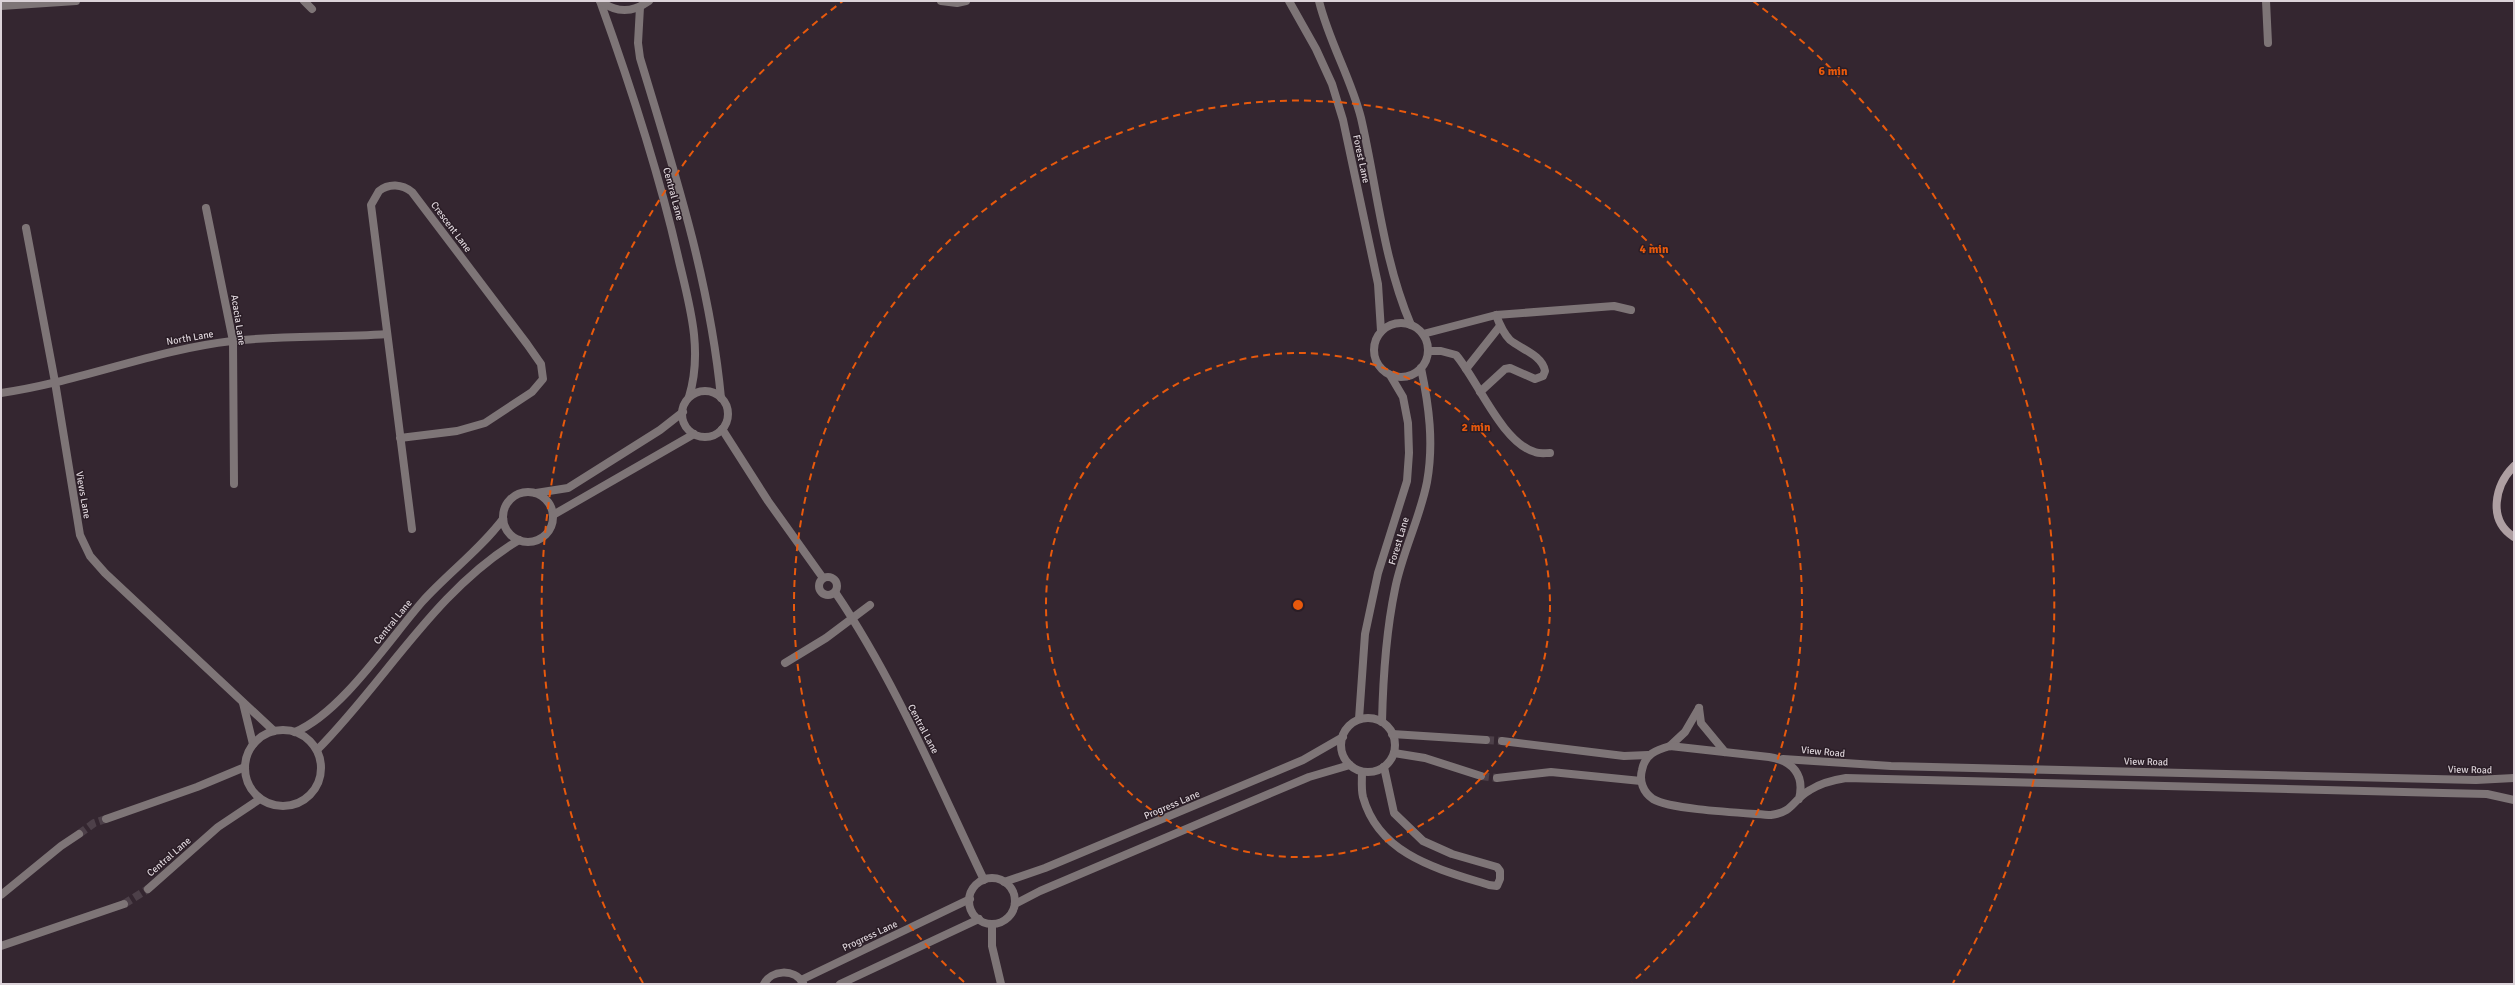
<svg xmlns="http://www.w3.org/2000/svg" width="2515" height="985" font-family="Signika,sans-serif">
  <style>
    .lines { fill: none; stroke-linecap: round; stroke-linejoin: round }
    .street-tunnel { stroke: #4d4049; stroke-width: 8; stroke-dasharray: 8 4; stroke-linecap: butt }
    .street { stroke: #7e7577; stroke-width: 8 }
    .secondary { stroke: #ae9fa2; stroke-width: 8 }
    .ring { fill: none; stroke: #e8590c; stroke-width: 2; stroke-dasharray: 7 5 }
    .labels { text-anchor: middle; dominant-baseline: central; stroke-width: 3; stroke-linejoin: round; paint-order: stroke }
    .street-label { font-size: 10px; fill: #dcd3d9; stroke: #2a1d26 }
    .centre { fill: #e8590c; stroke: #2a1d26; stroke-width: 2 }
    .ring-label { font-size: 12px; text-anchor: middle; font-weight: bold; fill: #e8590c; stroke: #2a1d26; stroke-width: 3; stroke-linejoin: round; paint-order: stroke }
  </style>
  <rect width="100%" height="100%" fill="#342630"/>
  <g class="lines">
    <g class="street-tunnel">
      <polyline points="1486,740 1502,741"/>
      <polyline points="1481,776 1497,778"/>
      <polyline points="79,834 94,823 106,819"/>
      <polyline points="124,904 148,889"/>
    </g>
    <g class="street">
      <polyline points="304,1 312,9"/>
      <path d="M600,1C631,87 659,172 679,261C690,307 703,351 689,397"/>
      <path d="M600,1C617,13 632,13 649,1"/>
      <polyline points="941,1 957,3 966,1"/>
      <polyline points="1289,1 1316,49 1332,84 1343,120 1378,284 1381,331"/>
      <path d="M1319,1C1329,42 1351,78 1361,118C1377,187 1383,260 1411,325"/>
      <polyline points="2266,1 2268,43"/>
      <polyline points="1,6 76,1"/>
      <path d="M640,7L638,43L640,58C674,170 710,281 721,398"/>
      <polyline points="206,208 233,341 234,484"/>
      <polyline points="26,228 55,382 80,535 90,556 105,573 274,731"/>
      <circle cx="1401" cy="350" r="27"/>
      <polyline points="1423,334 1496,315 1614,306 1631,310"/>
      <path d="M1428,351H1441L1456,355C1477,379 1502,443 1535,452C1539,454 1545,453 1550,453"/>
      <polyline points="1466,369 1500,326"/>
      <circle cx="705" cy="414" r="23"/>
      <path d="M1480,392L1505,369L1510,368L1535,379L1543,376L1545,371C1542,355 1521,349 1510,340C1503,333 1499,323 1496,315"/>
      <path d="M1,393C79,382 153,350 232,341C284,335 336,338 387,334"/>
      <polyline points="722,429 768,501 823,578"/>
      <path d="M400,438L457,431L485,423L532,392L543,379L541,364L527,344L412,192C402,184 389,183 379,191L371,205L412,529"/>
      <circle cx="528" cy="517" r="25"/>
      <polyline points="536,493 568,488 660,430 683,412"/>
      <polyline points="553,515 694,434"/>
      <circle cx="828" cy="586" r="9"/>
      <path d="M835,592C895,680 938,784 984,880"/>
      <polyline points="785,663 826,638 870,605"/>
      <polyline points="243,703 253,744"/>
      <polyline points="1699,708 1701,723 1725,752"/>
      <circle cx="1368" cy="745" r="27"/>
      <polyline points="1359,719 1365,634 1378,573 1407,481 1409,453 1408,423 1403,397 1390,375"/>
      <path d="M1382,722C1383,678 1386,632 1395,589C1402,553 1420,518 1427,482C1434,443 1429,406 1421,368"/>
      <circle cx="283" cy="768" r="38"/>
      <path d="M295,732C341,713 389,640 422,602C448,573 480,550 503,519"/>
      <polyline points="1392,734 1486,740"/>
      <polyline points="1502,741 1624,756 1648,755"/>
      <polyline points="1670,746 1685,732 1699,708"/>
      <path d="M317,750C385,682 435,590 519,540"/>
      <polyline points="1394,753 1425,758 1481,776"/>
      <polyline points="1783,759 1891,766 2476,780 2514,778"/>
      <path d="M1362,772C1362,780 1361,789 1363,797C1379,855 1438,869 1489,885L1497,886L1500,879V871L1497,867L1452,854L1423,841L1394,813L1384,767"/>
      <polyline points="1497,778 1551,772 1641,781"/>
      <path d="M1799,799C1805,775 1793,761 1769,757L1670,746C1656,750 1645,754 1642,770C1639,781 1643,792 1653,799C1671,810 1746,813 1771,815C1794,812 1792,800 1810,790C1821,783 1833,780 1846,778L2443,793L2487,794L2514,800"/>
      <polyline points="106,819 197,787 245,767"/>
      <circle cx="992" cy="901" r="23"/>
      <polyline points="1004,882 1045,868 1303,760 1343,737"/>
      <polyline points="148,889 218,827 260,799"/>
      <polyline points="1,895 61,846 79,834"/>
      <polyline points="1015,904 1040,891 1309,777 1350,765"/>
      <polyline points="992,924 992,946 1001,984"/>
      <polyline points="1,946 124,904"/>
      <polyline points="801,980 970,899"/>
      <path d="M764,984C771,970 794,968 803,983"/>
      <polyline points="840,984 979,919"/>
    </g>
    <path class="secondary" d="M2514,466C2495,485 2487,520 2514,537"/>
  </g>
  <g class="ring">
    <circle cx="1298" cy="605" r="252"/>
    <path d="M964 982A504 504 0 1 1 1632 982"/>
    <path d="M643 983A756 756 0 0 1 843 1M1753 1A756 756 0 0 1 1953 983"/>
  </g>
  <g class="labels">
    <g class="street-label">
      <text transform="translate(1361 159) rotate(78)">Forest Lane</text>
      <text transform="translate(673 194) rotate(75)">Central Lane</text>
      <text transform="translate(451 227) rotate(53)">Crescent Lane</text>
      <text transform="translate(238 320) rotate(81)">Acacia Lane</text>
      <text transform="translate(190 338) rotate(-10)">North Lane</text>
      <text transform="translate(83 495) rotate(80)">Views Lane</text>
      <text transform="translate(1399 541) rotate(-73)">Forest Lane</text>
      <text transform="translate(393 622) rotate(-51)">Central Lane</text>
      <text transform="translate(923 729) rotate(62)">Central Lane</text>
      <text transform="translate(1823 752) rotate(5)">View Road</text>
      <text transform="translate(2146 762) rotate(1)">View Road</text>
      <text transform="translate(2470 770) rotate(1)">View Road</text>
      <text transform="translate(1172 805) rotate(-23)">Progress Lane</text>
      <text transform="translate(169 857) rotate(-41)">Central Lane</text>
      <text transform="translate(870 936) rotate(-25)">Progress Lane</text>
    </g>
  </g>
  <circle cx="1298" cy="605" r="6" class="centre"/>
  <g class="ring-label">
    <text x="1833" y="75">6 min</text>
    <text x="1654" y="253">4 min</text>
    <text x="1476" y="431">2 min</text>
  </g>
  <rect width="2515" height="985" fill="none" stroke="#dcd3d9" stroke-width="4"/>
</svg>
